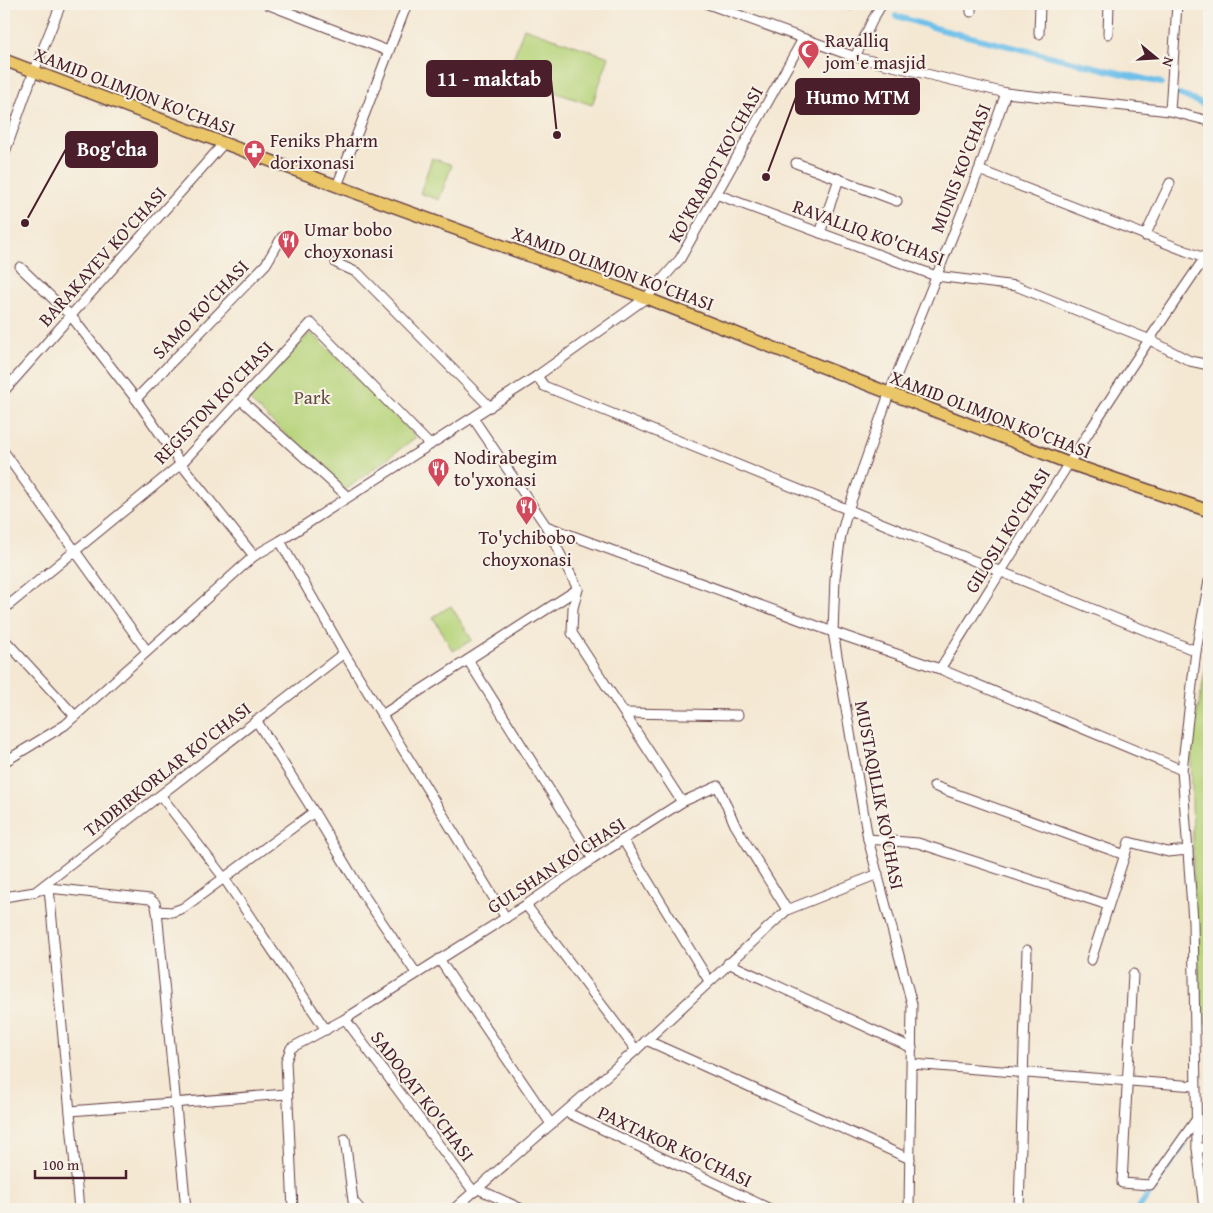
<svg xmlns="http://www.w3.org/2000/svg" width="1213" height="1213" font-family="'Gentium Book Plus',serif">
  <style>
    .green { fill: #b7d47b; stroke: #807a53 }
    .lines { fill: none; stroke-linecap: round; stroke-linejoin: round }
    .canal { stroke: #6ec0ea; stroke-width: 6 }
    .minor-casing { stroke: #643d44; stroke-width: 11 }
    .major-casing { stroke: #643d44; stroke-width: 14 }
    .minor { stroke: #fff; stroke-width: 9 }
    .major { stroke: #eac669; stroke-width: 11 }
    .labels { text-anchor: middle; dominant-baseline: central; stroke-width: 4; stroke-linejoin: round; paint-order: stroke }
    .poi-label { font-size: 19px; fill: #4a1f2b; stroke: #f7f3e8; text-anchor: start }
    .street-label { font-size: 19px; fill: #4a1f2b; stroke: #f7f3e8 }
    .park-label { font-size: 19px; fill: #654c3f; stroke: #f7f3e8 }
    .leader { fill: none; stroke: #4a1f2b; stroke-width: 2 }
    .callout-dot { fill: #4a1f2b; stroke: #f7f3e8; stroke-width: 2 }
    .callout { fill: #4a1f2b; stroke: #4a1f2b; stroke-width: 2 }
    .callout-label { font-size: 20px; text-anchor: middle; font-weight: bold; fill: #fff }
  </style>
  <rect width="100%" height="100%" fill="#f7f3e8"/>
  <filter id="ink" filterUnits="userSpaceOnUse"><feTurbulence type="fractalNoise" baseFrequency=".02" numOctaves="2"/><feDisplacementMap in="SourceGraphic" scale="10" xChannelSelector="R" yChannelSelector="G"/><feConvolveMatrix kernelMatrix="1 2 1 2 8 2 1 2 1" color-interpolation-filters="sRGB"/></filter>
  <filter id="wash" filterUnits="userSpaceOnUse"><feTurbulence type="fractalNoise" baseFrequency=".0096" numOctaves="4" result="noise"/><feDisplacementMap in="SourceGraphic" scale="20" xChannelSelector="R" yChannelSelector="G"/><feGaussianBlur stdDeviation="1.12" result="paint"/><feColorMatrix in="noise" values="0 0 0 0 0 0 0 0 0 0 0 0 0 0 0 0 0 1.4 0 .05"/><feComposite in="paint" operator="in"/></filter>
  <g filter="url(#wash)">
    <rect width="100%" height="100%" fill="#f4e8d3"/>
    <g class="green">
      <polygon points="524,28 609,57 592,105 507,76"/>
      <polygon points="432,158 452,165 439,200 420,193"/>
      <polygon points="311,332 416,437 345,490 248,399"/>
      <polygon points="451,606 472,640 453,651 433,617"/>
      <polygon points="1209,651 1209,1023 1202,1023 1194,899 1191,747"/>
    </g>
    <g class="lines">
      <g class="canal">
        <polyline points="841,4 850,7"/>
        <polyline points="896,16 942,30 1161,83"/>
        <polyline points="1179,94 1209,107"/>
        <polyline points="1205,1126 1209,1120"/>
        <polyline points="1138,1209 1184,1145"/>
      </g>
    </g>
  </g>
  <g filter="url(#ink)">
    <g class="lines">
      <defs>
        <g id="minor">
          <polyline points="267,4 388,51"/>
          <polyline points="708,4 855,57 1006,93 1170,111 1209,121"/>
          <polyline points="971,12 971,4"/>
          <polyline points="1039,34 1040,4"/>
          <polyline points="1108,34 1109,4"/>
          <polyline points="855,57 873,19 882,4"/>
          <polyline points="1170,111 1177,4"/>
          <polyline points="4,155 34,71 61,4"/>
          <polyline points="796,163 897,201"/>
          <polyline points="979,170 1209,260"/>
          <polyline points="337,186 407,4"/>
          <polyline points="716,194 936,276 1016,286 1148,339 1190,361 1209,365"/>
          <polyline points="820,233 839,179"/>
          <polyline points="1145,236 1170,183"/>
          <polyline points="336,263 358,273 490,407"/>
          <polyline points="20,267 71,316 136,399 181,464 254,556"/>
          <polyline points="537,376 544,386 1196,651"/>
          <polyline points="4,391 224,143"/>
          <polyline points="136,399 266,264 282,237"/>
          <polyline points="240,399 348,497"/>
          <polyline points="473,418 546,526 833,632 940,669 1182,770"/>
          <polyline points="4,452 147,651"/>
          <polyline points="546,526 578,589 573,608 572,633 682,802"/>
          <polyline points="280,541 344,653 506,918"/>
          <polyline points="4,609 181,464 311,323 430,445"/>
          <polyline points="4,639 75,716"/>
          <polyline points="468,660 593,859"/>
          <path d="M940,669C1026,531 1111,393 1204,259"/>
          <polyline points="625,713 738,715"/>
          <polyline points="382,715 578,589"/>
          <polyline points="256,720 314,812 363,894 416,973"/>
          <polyline points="4,762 65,725 254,556 280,541 537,376 646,298 680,259 803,39"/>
          <polyline points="934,786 1125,855"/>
          <polyline points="161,796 224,878 326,1030"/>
          <polyline points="868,839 918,843 1108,905"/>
          <polyline points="623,840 709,981"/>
          <polyline points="49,888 150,899 155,903 157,911"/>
          <polyline points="40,890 49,888 79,1209"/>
          <polyline points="4,897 35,892 344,653"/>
          <polyline points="526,905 636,1050"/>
          <polyline points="439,959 551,1124"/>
          <polyline points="1091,960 1129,842 1168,852 1188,850"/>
          <polyline points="728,963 912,1048"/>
          <polyline points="1133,974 1122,1183 1150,1185 1196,1120"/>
          <polyline points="345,1019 474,1192"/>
          <polyline points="646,1040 910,1159"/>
          <polyline points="912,1064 1195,1086"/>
          <polyline points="70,1111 286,1094"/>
          <polyline points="566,1112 770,1209"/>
          <polyline points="345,1139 353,1201 360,1209"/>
          <polyline points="1197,1148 1209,1148"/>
          <polyline points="478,1189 522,1209"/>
          <polyline points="186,1209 157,911 172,912 183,908 314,812"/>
          <polyline points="293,1209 286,1061 291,1048 345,1019 526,905 593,859 682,802 718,786 735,825 787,910"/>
          <polyline points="454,1209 636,1050 787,910 878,874"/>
          <polyline points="909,1209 912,1004 868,839 833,632 835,578 841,535 848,510 889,394 979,170 1006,93"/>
          <polyline points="1019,1209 1027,950"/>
          <polyline points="1204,1209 1197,1148 1193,921 1182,770 1196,651 1209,581"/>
        </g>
        <polyline id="major" points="4,60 337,186 646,298 1068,463 1209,511"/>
      </defs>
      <use href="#minor" class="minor-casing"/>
      <use href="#major" class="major-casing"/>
      <use href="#minor" class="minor"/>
      <use href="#major" class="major"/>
    </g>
  </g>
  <defs>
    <symbol id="mosque-pin" viewBox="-11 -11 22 30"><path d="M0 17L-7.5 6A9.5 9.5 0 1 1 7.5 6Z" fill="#d1495b" stroke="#f7f3e8"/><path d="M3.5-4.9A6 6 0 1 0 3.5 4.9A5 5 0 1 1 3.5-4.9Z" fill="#fff"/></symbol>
    <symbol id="pharmacy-pin" viewBox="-11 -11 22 30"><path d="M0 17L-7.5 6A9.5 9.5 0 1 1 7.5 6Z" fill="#d1495b" stroke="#f7f3e8"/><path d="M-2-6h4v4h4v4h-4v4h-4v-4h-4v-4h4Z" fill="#fff"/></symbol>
    <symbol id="restaurant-pin" viewBox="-11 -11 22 30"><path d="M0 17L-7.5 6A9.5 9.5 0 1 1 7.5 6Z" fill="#d1495b" stroke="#f7f3e8"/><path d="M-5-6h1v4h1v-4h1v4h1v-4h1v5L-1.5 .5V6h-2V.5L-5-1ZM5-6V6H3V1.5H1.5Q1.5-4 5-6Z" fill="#fff"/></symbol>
  </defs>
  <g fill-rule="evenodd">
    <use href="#mosque-pin" x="796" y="38" width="25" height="34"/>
    <use href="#pharmacy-pin" x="242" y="138" width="25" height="34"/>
    <use href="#restaurant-pin" x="276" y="228" width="25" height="34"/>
    <use href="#restaurant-pin" x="426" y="456" width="25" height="34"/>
    <use href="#restaurant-pin" x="514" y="494" width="25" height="34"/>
  </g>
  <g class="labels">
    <g class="poi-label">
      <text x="825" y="40">Ravalliq<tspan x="825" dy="22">jom'e masjid</tspan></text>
      <text x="270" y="140">Feniks Pharm<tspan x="270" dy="22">dorixonasi</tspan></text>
      <text x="304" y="229">Umar bobo<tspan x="304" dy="22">choyxonasi</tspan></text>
      <text x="454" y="457">Nodirabegim<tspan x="454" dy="22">to'yxonasi</tspan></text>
      <text x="527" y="537" text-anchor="middle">To'ychibobo<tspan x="527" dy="22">choyxonasi</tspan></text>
    </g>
    <g class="street-label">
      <text transform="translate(135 91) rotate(21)">XAMID OLIMJON KO'CHASI</text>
      <text transform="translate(715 164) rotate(-61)">KO'KRABOT KO'CHASI</text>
      <text transform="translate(960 168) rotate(-69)">MUNIS KO'CHASI</text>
      <text transform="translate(869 232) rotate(20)">RAVALLIQ KO'CHASI</text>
      <text transform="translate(102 256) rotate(-48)">BARAKAYEV KO'CHASI</text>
      <text transform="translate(613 268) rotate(20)">XAMID OLIMJON KO'CHASI</text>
      <text transform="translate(200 309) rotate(-46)">SAMO KO'CHASI</text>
      <text transform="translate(213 402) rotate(-46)">REGISTON KO'CHASI</text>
      <text transform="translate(991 414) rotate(21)">XAMID OLIMJON KO'CHASI</text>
      <text transform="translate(1007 530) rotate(-58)">GILOSLI KO'CHASI</text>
      <text transform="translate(167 769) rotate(-38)">TADBIRKORLAR KO'CHASI</text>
      <text transform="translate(880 795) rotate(79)">MUSTAQILLIK KO'CHASI</text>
      <text transform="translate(556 865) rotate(-33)">GULSHAN KO'CHASI</text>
      <text transform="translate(423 1096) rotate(53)">SADOQAT KO'CHASI</text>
      <text transform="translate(675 1146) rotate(25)">PAXTAKOR KO'CHASI</text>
    </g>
    <g class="park-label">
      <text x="312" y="397">Park</text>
    </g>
  </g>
  <path class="leader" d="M557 135L551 79M766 177L796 97M25 223L66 149"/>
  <g class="callout-dot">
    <circle cx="557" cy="135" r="5"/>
    <circle cx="766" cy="177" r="5"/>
    <circle cx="25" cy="223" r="5"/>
  </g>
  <g class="callout">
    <rect x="427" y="61" width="124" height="35" rx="5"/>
    <rect x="796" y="79" width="123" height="35" rx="5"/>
    <rect x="66" y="132" width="91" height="35" rx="5"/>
  </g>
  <g class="callout-label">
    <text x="489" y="86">11 - maktab</text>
    <text x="858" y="104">Humo MTM</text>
    <text x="112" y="156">Bog'cha</text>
  </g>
  <rect width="1213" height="1213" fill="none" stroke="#f7f3e8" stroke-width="20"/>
  <g transform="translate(1156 58) rotate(108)" stroke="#f7f3e8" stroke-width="4" paint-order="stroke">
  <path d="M0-4L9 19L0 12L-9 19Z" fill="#4a1f2b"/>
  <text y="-8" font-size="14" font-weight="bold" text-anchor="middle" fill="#4a1f2b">N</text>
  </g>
  <path d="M35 1170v8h91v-8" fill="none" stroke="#4a1f2b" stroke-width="2.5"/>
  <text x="42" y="1170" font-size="15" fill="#4a1f2b" stroke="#f7f3e8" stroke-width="4" paint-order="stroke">100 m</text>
</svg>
